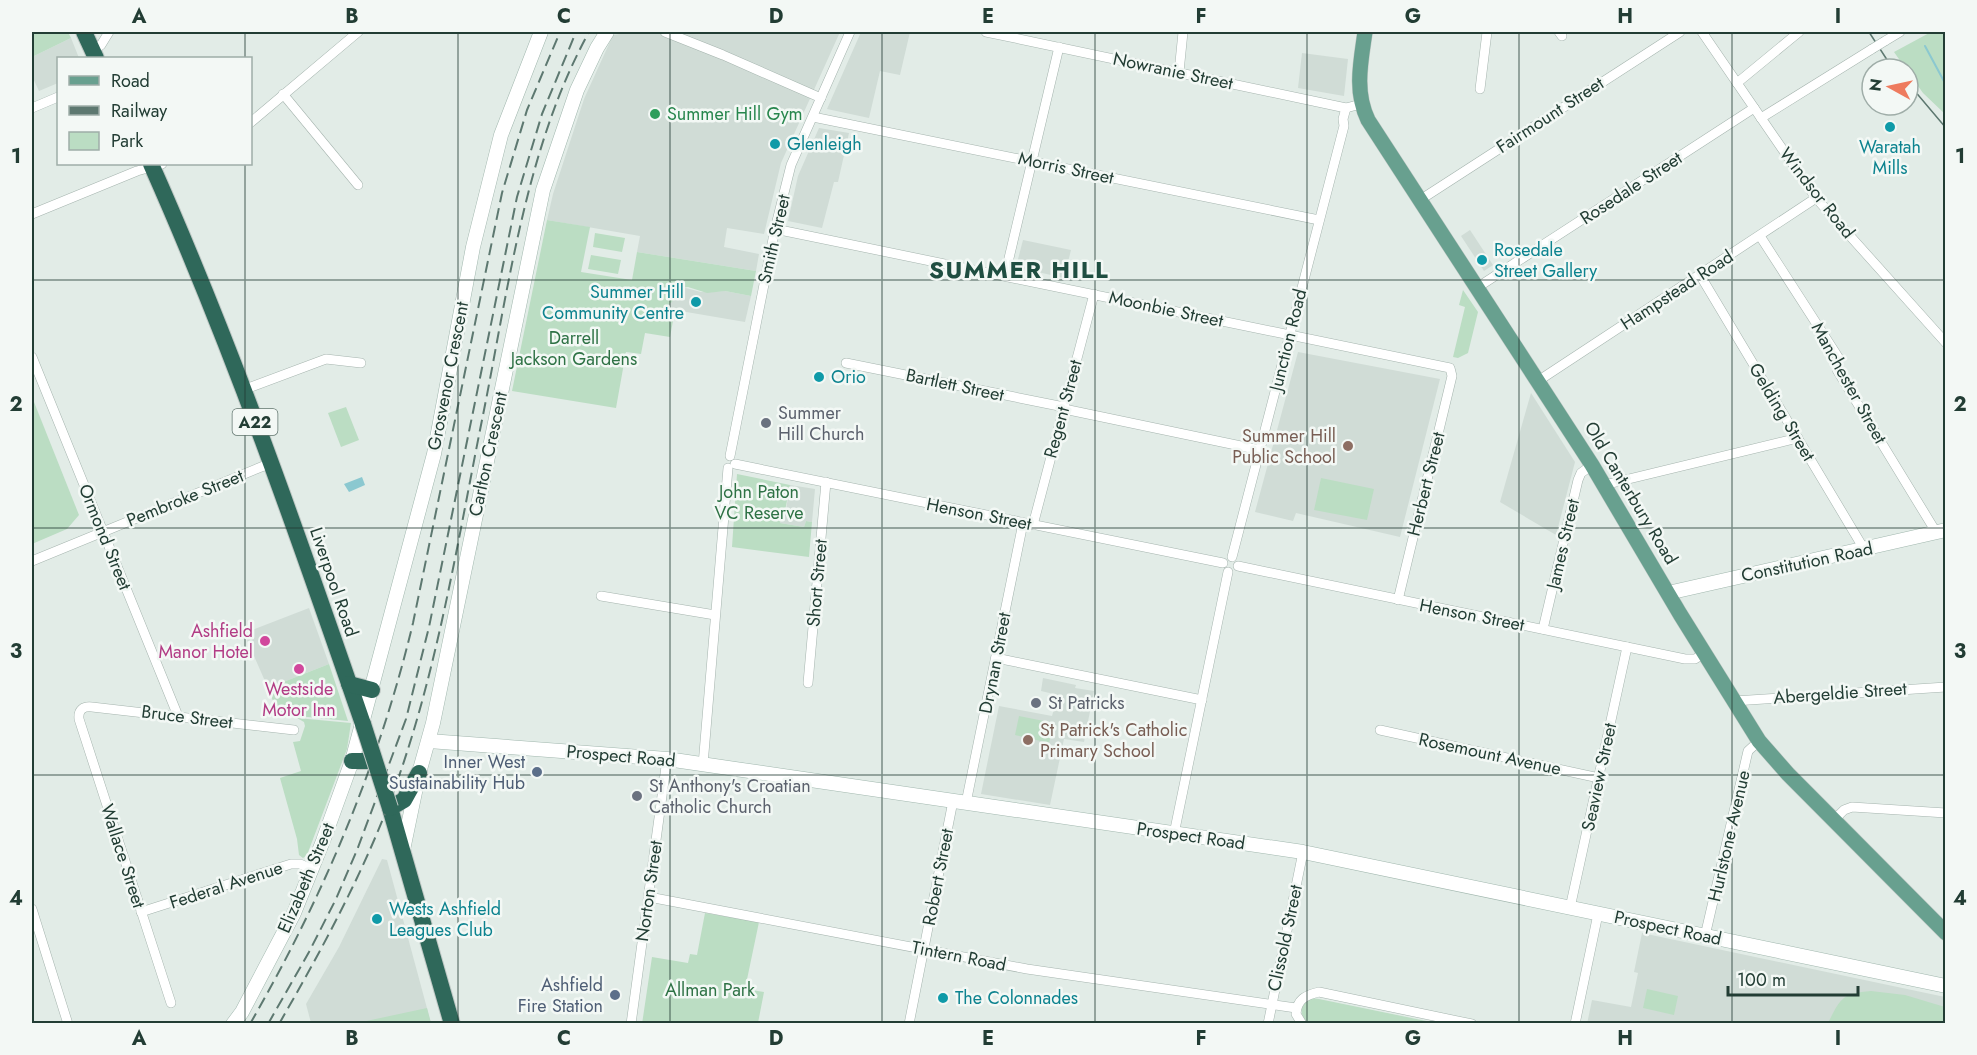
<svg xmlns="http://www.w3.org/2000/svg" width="1977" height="1055" font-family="Jost,sans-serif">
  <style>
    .built { fill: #d0dcd6 }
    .green { fill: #bbddc3 }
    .water { fill: #8bc8d0 }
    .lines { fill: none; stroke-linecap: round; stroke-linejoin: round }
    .stream { stroke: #8bc8d0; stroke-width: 2 }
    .street-casing { stroke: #a5b4ae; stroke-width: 10 }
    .secondary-casing { stroke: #a1b7ae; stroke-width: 15 }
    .primary-casing { stroke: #c1c9c6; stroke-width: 16 }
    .highway-casing { stroke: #c1c9c6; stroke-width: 18 }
    .street { stroke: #fff; stroke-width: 9 }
    .secondary { stroke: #fff; stroke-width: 14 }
    .primary { stroke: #68a08f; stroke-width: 15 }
    .highway { stroke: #2f685a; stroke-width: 16 }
    .tram { stroke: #5d7870; stroke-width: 1.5 }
    .rail { stroke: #5d7870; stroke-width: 2; stroke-dasharray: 12 6; stroke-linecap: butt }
    .street-bridge-casing { stroke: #a5b4ae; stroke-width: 10; stroke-linecap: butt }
    .highway-bridge-casing { stroke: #c1c9c6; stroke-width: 18; stroke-linecap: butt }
    .street-bridge { stroke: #fff; stroke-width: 9 }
    .highway-bridge { stroke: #2f685a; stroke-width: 16 }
    .grid { fill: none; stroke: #223d34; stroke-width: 1.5; stroke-opacity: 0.55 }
    .leisure-dot { fill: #2e9e5b; stroke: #f3f8f5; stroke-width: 2 }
    .culture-dot { fill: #0f9aa8; stroke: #f3f8f5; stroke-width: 2 }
    .worship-dot { fill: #6b7280; stroke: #f3f8f5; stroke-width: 2 }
    .education-dot { fill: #8d6e63; stroke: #f3f8f5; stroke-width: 2 }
    .hotel-dot { fill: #d1479c; stroke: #f3f8f5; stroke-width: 2 }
    .service-dot { fill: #5c6f8a; stroke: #f3f8f5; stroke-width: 2 }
    .labels { text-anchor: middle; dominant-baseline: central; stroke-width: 5; stroke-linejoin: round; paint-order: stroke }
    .shield { fill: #f3f8f5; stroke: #61756e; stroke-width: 1.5 }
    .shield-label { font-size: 16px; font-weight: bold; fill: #223d34 }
    .street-label { font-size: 18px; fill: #223d34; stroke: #f3f8f5 }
    .leisure-label { font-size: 18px; fill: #27864d; stroke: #f3f8f5; text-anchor: start }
    .culture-label { font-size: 18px; fill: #0d838f; stroke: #f3f8f5; text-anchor: start }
    .park-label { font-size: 18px; fill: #2e7245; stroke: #f3f8f5 }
    .worship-label { font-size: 18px; fill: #5b616d; stroke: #f3f8f5; text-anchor: start }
    .education-label { font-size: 18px; fill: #785e54; stroke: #f3f8f5; text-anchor: end }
    .hotel-label { font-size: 18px; fill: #b23c85; stroke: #f3f8f5; text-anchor: end }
    .service-label { font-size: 18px; fill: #4e5e75; stroke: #f3f8f5; text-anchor: end }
    .district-label { font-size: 24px; font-weight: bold; letter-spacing: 1.5px; fill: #1f4e41; stroke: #f3f8f5 }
    .neatline { fill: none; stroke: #223d34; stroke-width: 2 }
    .grid-label { font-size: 20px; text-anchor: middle; font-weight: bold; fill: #223d34 }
  </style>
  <rect width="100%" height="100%" fill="#e2ece7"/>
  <g class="built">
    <polygon points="632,32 840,32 781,163 764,234 727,228 724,247 759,254 756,271 637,252 640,236 547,220 553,194 584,99 613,35"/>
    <polygon points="861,32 910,32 900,75 880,71 869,118 827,109"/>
    <polygon points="71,38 79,58 58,58 58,83 39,91 32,76 32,57"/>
    <polygon points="1302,53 1348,59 1344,96 1298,88"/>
    <polygon points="819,128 849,133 838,182 834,182 822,228 788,221 798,176"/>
    <polygon points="1470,230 1493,265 1484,271 1461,236"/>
    <polygon points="1023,240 1071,250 1064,278 1016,267"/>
    <polygon points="682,287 701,292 725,291 751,296 745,322 663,308 668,303 671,301 675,292"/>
    <polygon points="1298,352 1440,379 1400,537 1296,513 1293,521 1255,512"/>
    <polygon points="1531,393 1575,462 1556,535 1500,502"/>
    <polygon points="790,485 815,489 812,522 806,521 804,527 780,523 783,510 786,510"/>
    <polygon points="309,608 329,664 268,688 244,633"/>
    <polygon points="1043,678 1076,685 1075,688 1094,691 1084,742 1064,739 1050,805 981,794 999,706 1052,716 1058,695 1041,691"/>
    <polygon points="382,859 387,860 431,1023 311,1023 306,1004 339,947"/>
    <polygon points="1642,933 1945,997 1945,1023 1587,1024 1592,1000 1631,1007 1638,973 1634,972"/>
  </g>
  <g class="green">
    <polygon points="32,32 68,32 71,38 32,57"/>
    <polygon points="1931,32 1945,32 1945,114 1923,93 1908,72 1908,69 1906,69 1894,52"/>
    <polygon points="547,220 590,227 581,272 632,280 637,252 756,271 751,296 725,291 707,293 688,287 681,288 678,293 675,292 672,302 663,308 675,310 670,337 645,333 641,354 626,352 616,408 512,391"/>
    <polygon points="595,233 625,238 622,252 593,247"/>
    <polygon points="591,255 621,260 618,274 588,269"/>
    <polygon points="1463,290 1478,312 1468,353 1458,358 1453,357 1465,307 1459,305"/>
    <polygon points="32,397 79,515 67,529 32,544"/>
    <polygon points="346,407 359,440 341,447 328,413"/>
    <polygon points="737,474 790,485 785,511 783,510 780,523 804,527 806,521 812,522 809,557 732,547"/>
    <polygon points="1321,478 1374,489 1367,520 1314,510"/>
    <polygon points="329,664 348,721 278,714 268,688"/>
    <polygon points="1019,716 1054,723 1049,743 1015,735"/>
    <polygon points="297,718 351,723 347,749 307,855 303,858 299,855 297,839 280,778 301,771 293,742 300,741 305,726 304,722"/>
    <polygon points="705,913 759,922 745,989 764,992 758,1023 642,1024 652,957 688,963 690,954 697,955"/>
    <polygon points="1647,989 1678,996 1674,1015 1643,1008"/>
    <path d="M1871,991L1905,995L1945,1007V1023H1828C1841,998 1841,994 1871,991Z"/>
    <path d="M1312,998L1319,999L1436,1023H1309C1298,1016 1300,1003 1312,998Z"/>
    <polygon points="427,1008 431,1023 357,1023"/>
  </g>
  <polygon class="water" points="362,477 365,485 349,492 344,484"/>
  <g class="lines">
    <polyline class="stream" points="1925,46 1946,85"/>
    <defs>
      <g id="street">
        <polyline points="665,32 723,55 821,98"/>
        <polyline points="986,32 1346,108 1361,104"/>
        <polyline points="1559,32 1562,36"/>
        <polyline points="1702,32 1816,198 1946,343"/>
        <polyline points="1885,41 1900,32"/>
        <polyline points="92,50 101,45 109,32"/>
        <polyline points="1179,72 1183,32"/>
        <polyline points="1737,83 1799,32"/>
        <polyline points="1480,89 1487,32"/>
        <polyline points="283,94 358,185"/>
        <polyline points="32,108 58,97"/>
        <polyline points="813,117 1319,220"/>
        <polyline points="1761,118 1872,49"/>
        <polyline points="250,123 358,32"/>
        <polyline points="1420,200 1680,32"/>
        <polyline points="32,214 137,171 162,164"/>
        <polyline points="775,229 1450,368 1452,376 1398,600"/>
        <polyline points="1760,236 1838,357 1837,370 1936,532"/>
        <polyline points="1005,275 1059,47"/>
        <polyline points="1700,275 1864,549"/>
        <polyline points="1478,287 1754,108"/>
        <polyline points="32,357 178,716"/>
        <polyline points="846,363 1064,407"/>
        <polyline points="1538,381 1816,198"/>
        <polyline points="243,390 326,359 361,363"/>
        <polyline points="1064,409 1260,450"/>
        <polyline points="730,456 775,229 791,165 850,32"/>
        <polyline points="735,464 1223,563"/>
        <polyline points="1604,485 1798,438"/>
        <polyline points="1033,525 1094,294"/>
        <polyline points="1232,557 1344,126 1343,119 1346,108"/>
        <polyline points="32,561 271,463"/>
        <polyline points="1238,566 1685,659 1695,659 1705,653"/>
        <polyline points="601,596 715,615"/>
        <polyline points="1543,629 1578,480 1581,473 1592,465"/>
        <polyline points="996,658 1202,700"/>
        <polyline points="808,683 826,482"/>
        <polyline points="1734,701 1946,687"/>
        <polyline points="1380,730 1599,778"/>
        <polyline points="703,765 728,468"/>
        <polyline points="966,803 1023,523"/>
        <polyline points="1834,820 1844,810 1852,807 1946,813"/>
        <polyline points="1174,834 1228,572"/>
        <polyline points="649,897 1027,969 1296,1008"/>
        <polyline points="1570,908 1627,647"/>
        <polyline points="32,909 68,1024"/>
        <polyline points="141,912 291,864 300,864 312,869"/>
        <polyline points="1705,936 1748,751 1759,741"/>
        <path d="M171,1003L79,719C78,710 83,706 92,707L294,730"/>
        <polyline points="631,1024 667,759"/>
        <polyline points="909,1024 953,801"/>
        <polyline points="1268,1024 1303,852"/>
        <path d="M1302,1024L1296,1014C1297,999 1306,995 1319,992L1472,1024"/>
        <polyline points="1575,1024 1598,914"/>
      </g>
      <g id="secondary">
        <polyline points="1668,593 1946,530"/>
        <polyline points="429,741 667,759 1303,852 1946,986"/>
        <polyline points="403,850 419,773 433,723 543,190 577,90 597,48 607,32"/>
        <polyline points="233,1024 242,1012 294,913 323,841 352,761 434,454 473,247 501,135 541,32"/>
      </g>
      <path id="primary" d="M1365,32C1361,61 1354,91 1368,120L1592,465L1680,614L1759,741L1788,774L1946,933"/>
      <g id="highway">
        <polyline points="84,32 96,58"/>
        <path d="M151,164C232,346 298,535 363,724"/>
        <polyline points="349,684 372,690"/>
        <polyline points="352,761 367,761"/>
        <polyline points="419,773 404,800 390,808 452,1024"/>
      </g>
    </defs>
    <use href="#street" class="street-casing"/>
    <use href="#secondary" class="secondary-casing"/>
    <use href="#primary" class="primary-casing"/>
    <use href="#highway" class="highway-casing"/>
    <use href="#street" class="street"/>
    <use href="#secondary" class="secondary"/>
    <use href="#primary" class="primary"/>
    <use href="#highway" class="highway"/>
    <g class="tram">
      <polyline points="1869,32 1893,69"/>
      <polyline points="1908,83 1946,128"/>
    </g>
    <g class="rail">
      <path d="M250,1024C323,897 379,765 413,623L502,193L527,110L560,32"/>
      <polyline points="268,1024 309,952 336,899 357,850 406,719 429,627 517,197 542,114 576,32"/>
      <path d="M279,1024C322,949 363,874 393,793C437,673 457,545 482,420C508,292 525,148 589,32"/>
    </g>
    <defs>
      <polyline id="street-bridge" points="1872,49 1885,41"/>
      <polyline id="highway-bridge" points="363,724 390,808"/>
    </defs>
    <use href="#street-bridge" class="street-bridge-casing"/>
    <use href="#highway-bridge" class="highway-bridge-casing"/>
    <use href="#street-bridge" class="street-bridge"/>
    <use href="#highway-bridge" class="highway-bridge"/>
  </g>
  <path class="grid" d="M245,32V58M458,32V1024M670,32V1024M882,32V1024M1095,32V1024M1307,32V1024M1519,32V1024M1732,32V1024M245,164V1024M32,280H1946M32,528H1946M32,775H1946"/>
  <circle class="leisure-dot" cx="655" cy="114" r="6"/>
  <g class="culture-dot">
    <circle cx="1890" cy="127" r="6"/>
    <circle cx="775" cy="144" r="6"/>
    <circle cx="1482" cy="260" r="6"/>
    <circle cx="696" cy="302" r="6"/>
    <circle cx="819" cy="377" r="6"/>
    <circle cx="377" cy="919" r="6"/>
    <circle cx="943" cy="998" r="6"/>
  </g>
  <g class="worship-dot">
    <circle cx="766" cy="423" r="6"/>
    <circle cx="1036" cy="703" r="6"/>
    <circle cx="637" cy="796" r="6"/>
  </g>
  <g class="education-dot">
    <circle cx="1348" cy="446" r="6"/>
    <circle cx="1028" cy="740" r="6"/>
  </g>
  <g class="hotel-dot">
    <circle cx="265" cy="641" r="6"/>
    <circle cx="299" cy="669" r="6"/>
  </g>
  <g class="service-dot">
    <circle cx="537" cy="772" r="6"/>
    <circle cx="615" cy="995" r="6"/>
  </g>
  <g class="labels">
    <rect class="shield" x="232.5" y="409" width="45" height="26" rx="4.5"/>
    <g class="shield-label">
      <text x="255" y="422">A22</text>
    </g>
    <g class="street-label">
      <text transform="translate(1173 71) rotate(12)">Nowranie Street</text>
      <text transform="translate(1550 115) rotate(-33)">Fairmount Street</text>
      <text transform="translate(1066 168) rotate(12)">Morris Street</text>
      <text transform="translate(1631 188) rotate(-33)">Rosedale Street</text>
      <text transform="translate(1817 193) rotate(52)">Windsor Road</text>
      <text transform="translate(774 239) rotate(-77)">Smith Street</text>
      <text transform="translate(1677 290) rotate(-33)">Hampstead Road</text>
      <text transform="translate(1166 309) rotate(12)">Moonbie Street</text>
      <text transform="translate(1288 340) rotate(-76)">Junction Road</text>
      <text transform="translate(448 376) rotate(-79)">Grosvenor Crescent</text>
      <text transform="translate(1849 383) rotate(61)">Manchester Street</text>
      <text transform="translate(955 385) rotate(12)">Bartlett Street</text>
      <text transform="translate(1063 409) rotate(-75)">Regent Street</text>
      <text transform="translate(1782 412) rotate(59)">Gelding Street</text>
      <text transform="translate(488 454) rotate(-78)">Carlton Crescent</text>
      <text transform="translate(1426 484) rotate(-76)">Herbert Street</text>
      <text transform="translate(1631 493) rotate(59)">Old Canterbury Road</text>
      <text transform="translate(185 498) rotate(-22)">Pembroke Street</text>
      <text transform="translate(979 514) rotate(11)">Henson Street</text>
      <text transform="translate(105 537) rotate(68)">Ormond Street</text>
      <text transform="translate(1563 544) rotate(-77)">James Street</text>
      <text transform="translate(1807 562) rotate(-12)">Constitution Road</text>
      <text transform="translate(334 582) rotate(71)">Liverpool Road</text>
      <text transform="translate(817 583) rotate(-85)">Short Street</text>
      <text transform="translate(1472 615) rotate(11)">Henson Street</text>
      <text transform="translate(995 663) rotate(-79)">Drynan Street</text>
      <text transform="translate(1840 693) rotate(-4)">Abergeldie Street</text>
      <text transform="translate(187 717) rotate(7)">Bruce Street</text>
      <text transform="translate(1490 754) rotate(12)">Rosemount Avenue</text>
      <text transform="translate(621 756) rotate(5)">Prospect Road</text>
      <text transform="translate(1599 777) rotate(-78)">Seaview Street</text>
      <text transform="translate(1191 836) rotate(8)">Prospect Road</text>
      <text transform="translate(1729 836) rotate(-77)">Hurlstone Avenue</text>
      <text transform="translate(123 856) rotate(72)">Wallace Street</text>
      <text transform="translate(938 877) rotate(-79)">Robert Street</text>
      <text transform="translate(306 878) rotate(-67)">Elizabeth Street</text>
      <text transform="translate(226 885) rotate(-18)">Federal Avenue</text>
      <text transform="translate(649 891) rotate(-82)">Norton Street</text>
      <text transform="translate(1668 928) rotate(12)">Prospect Road</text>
      <text transform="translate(1285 938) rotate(-78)">Clissold Street</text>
      <text transform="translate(959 956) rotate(11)">Tintern Road</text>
    </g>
    <g class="leisure-label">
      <text x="667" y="114">Summer Hill Gym</text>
    </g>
    <g class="culture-label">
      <text x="787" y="144">Glenleigh</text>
      <text x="1890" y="147" text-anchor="middle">Waratah<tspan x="1890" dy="21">Mills</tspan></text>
      <text x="1494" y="250">Rosedale<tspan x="1494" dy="21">Street Gallery</tspan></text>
      <text x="684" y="292" text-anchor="end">Summer Hill<tspan x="684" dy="21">Community Centre</tspan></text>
      <text x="831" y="377">Orio</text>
      <text x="389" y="909">Wests Ashfield<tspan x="389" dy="21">Leagues Club</tspan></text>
      <text x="955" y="998">The Colonnades</text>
    </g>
    <g class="park-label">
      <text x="574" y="338">Darrell<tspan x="574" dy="21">Jackson Gardens</tspan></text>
      <text x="759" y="492">John Paton<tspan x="759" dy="21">VC Reserve</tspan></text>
      <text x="710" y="990">Allman Park</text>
    </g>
    <g class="worship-label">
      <text x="778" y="413">Summer<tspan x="778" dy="21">Hill Church</tspan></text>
      <text x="1048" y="703">St Patricks</text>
      <text x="649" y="786">St Anthony's Croatian<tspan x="649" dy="21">Catholic Church</tspan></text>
    </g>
    <g class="education-label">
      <text x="1336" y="436">Summer Hill<tspan x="1336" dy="21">Public School</tspan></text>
      <text x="1040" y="730" text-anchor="start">St Patrick's Catholic<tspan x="1040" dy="21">Primary School</tspan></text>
    </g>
    <g class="hotel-label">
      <text x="253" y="631">Ashfield<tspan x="253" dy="21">Manor Hotel</tspan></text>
      <text x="299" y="689" text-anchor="middle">Westside<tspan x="299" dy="21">Motor Inn</tspan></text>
    </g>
    <g class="service-label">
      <text x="525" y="762">Inner West<tspan x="525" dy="21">Sustainability Hub</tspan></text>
      <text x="603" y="985">Ashfield<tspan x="603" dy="21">Fire Station</tspan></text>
    </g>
    <g class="district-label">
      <text x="1019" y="269">SUMMER HILL</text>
    </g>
  </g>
  <rect width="1977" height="1055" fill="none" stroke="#f3f8f5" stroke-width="66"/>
  <rect x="57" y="57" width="195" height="108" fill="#f3f8f5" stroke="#9fada8" stroke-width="1.5"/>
  <rect x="69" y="76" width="30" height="9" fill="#68a08f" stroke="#9fada8" stroke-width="1.5"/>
  <text x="111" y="87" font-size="18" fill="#223d34">Road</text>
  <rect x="69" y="106" width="30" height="9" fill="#5d7870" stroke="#9fada8" stroke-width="1.5"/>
  <text x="111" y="117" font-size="18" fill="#223d34">Railway</text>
  <rect x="69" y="132" width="30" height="18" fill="#bbddc3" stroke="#9fada8" stroke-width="1.5"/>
  <text x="111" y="147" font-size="18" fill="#223d34">Park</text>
  <g transform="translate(1890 87) rotate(278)"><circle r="28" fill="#f3f8f5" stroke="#9fada8" stroke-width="1.5"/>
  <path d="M0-4.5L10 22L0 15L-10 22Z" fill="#ee7b5e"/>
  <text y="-9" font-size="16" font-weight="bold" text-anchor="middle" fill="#223d34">N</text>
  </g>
  <path d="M1728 986v9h130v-9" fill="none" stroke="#223d34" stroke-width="3"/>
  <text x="1737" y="986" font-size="18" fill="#223d34" stroke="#f3f8f5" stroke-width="4.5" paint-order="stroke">100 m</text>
  <rect x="33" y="33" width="1911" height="989" class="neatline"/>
  <g class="grid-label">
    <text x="139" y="23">A</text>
    <text x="352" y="23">B</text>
    <text x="564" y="23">C</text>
    <text x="776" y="23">D</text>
    <text x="988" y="23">E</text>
    <text x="1201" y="23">F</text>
    <text x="1413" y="23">G</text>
    <text x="1625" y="23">H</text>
    <text x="1838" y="23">I</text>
    <text x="16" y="163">1</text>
    <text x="1960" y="163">1</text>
    <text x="16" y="411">2</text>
    <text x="1960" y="411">2</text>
    <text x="16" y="658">3</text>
    <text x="1960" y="658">3</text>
    <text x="16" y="905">4</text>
    <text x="1960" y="905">4</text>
    <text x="139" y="1045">A</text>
    <text x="352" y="1045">B</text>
    <text x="564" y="1045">C</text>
    <text x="776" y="1045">D</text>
    <text x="988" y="1045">E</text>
    <text x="1201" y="1045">F</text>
    <text x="1413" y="1045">G</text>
    <text x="1625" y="1045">H</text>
    <text x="1838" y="1045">I</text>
  </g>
</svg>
